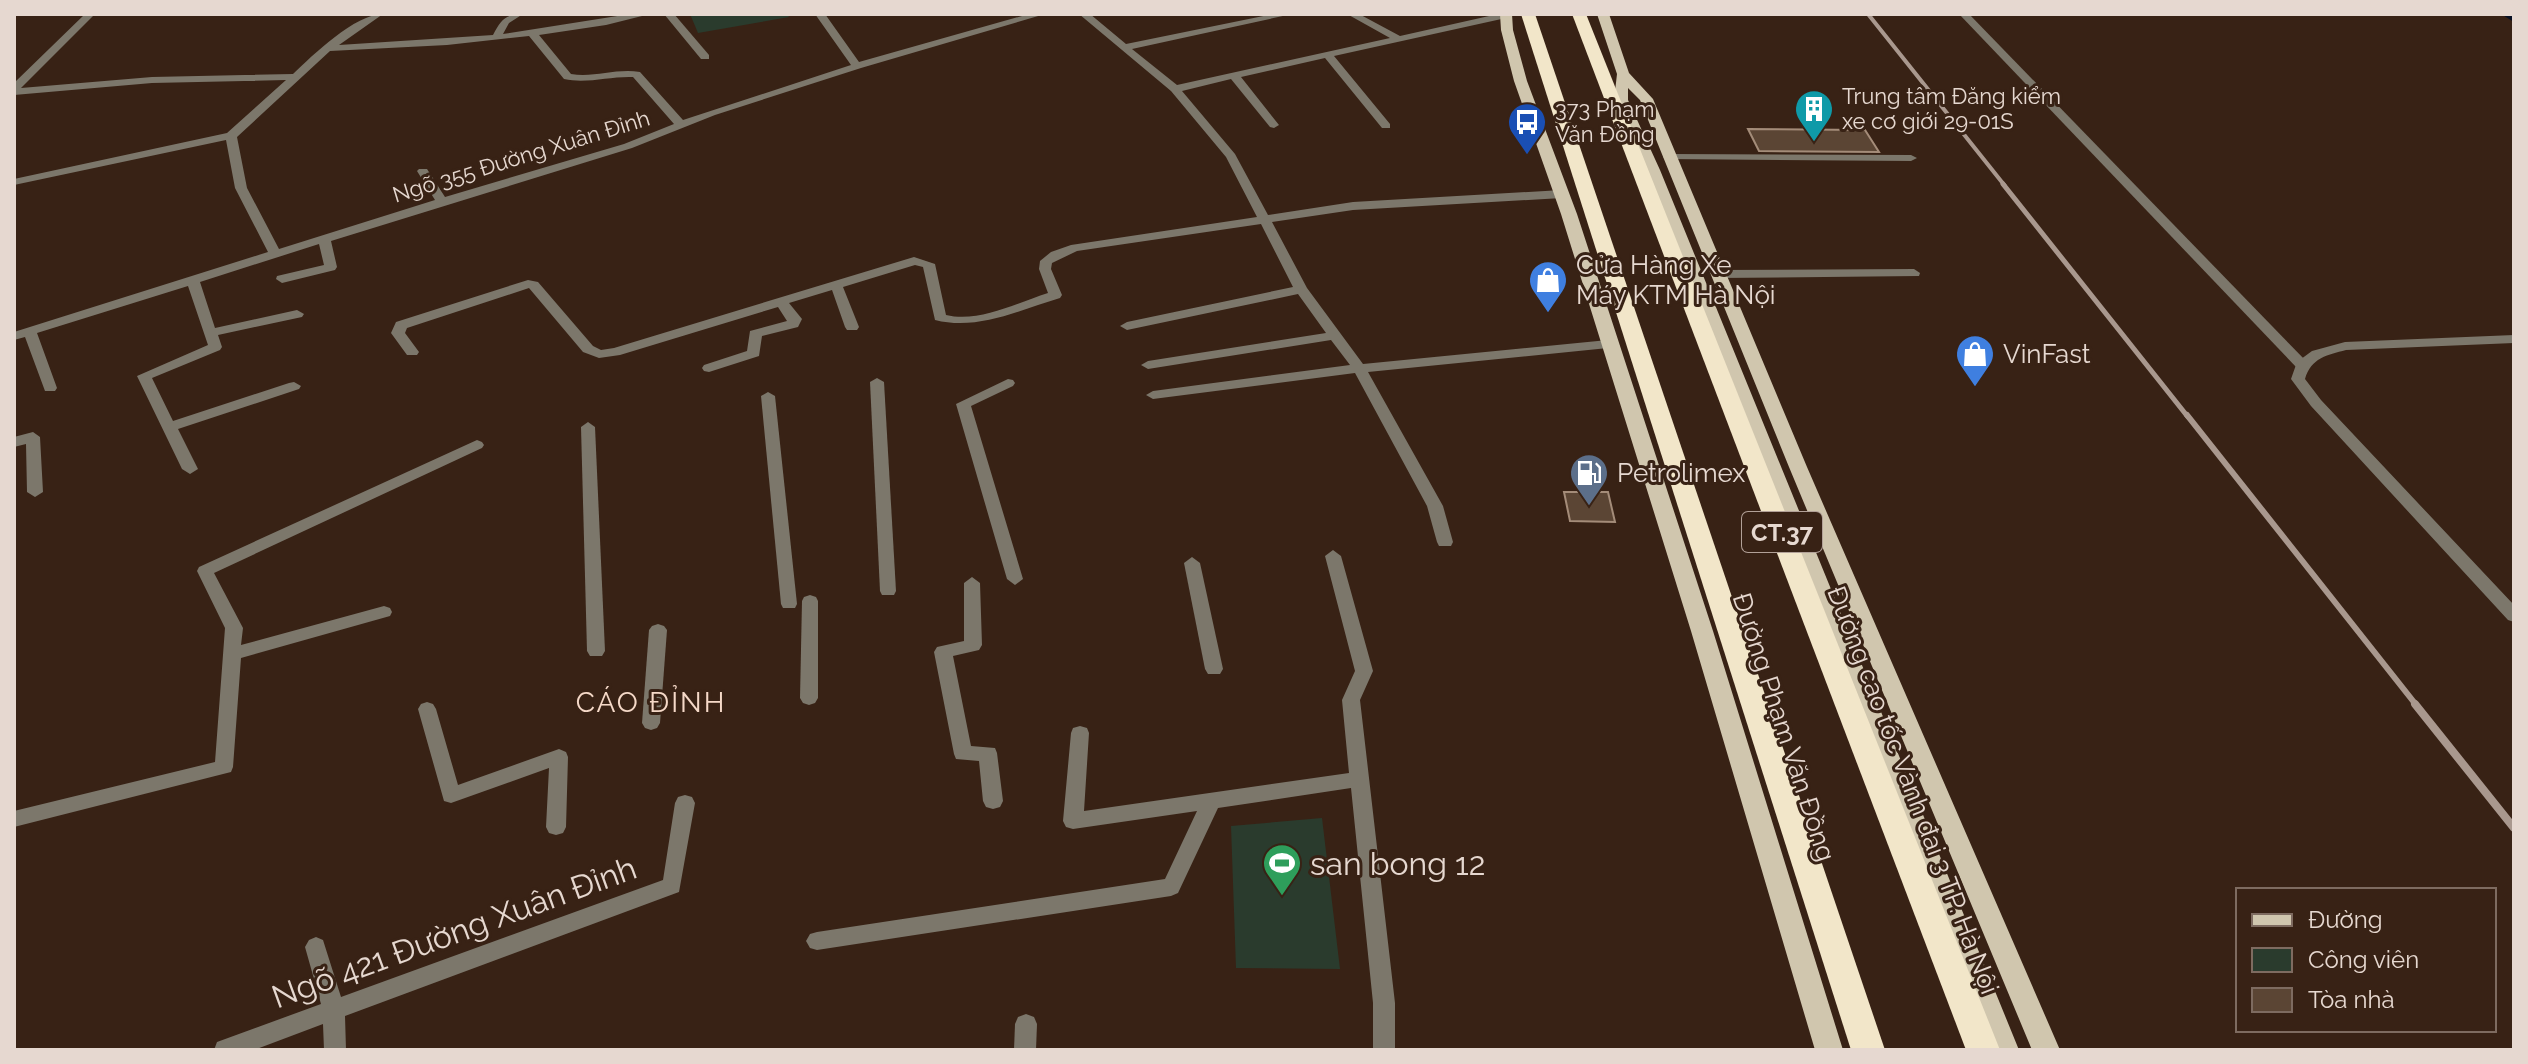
<svg xmlns="http://www.w3.org/2000/svg" width="2528" height="1064" font-family="Raleway,sans-serif">
  <style>
    .green { fill: #2a3b2d }
    .lines { fill: none; stroke-linecap: round; stroke-linejoin: round }
    .canal { fill: #081124; fill-rule: evenodd }
    .building { fill: #5b4534; stroke: #a48c79; stroke-width: 2 }
    .minor { fill: #7c776b; fill-rule: evenodd }
    .tertiary { fill: #7c776b; fill-rule: evenodd }
    .primary { fill: #d0c6ae; fill-rule: evenodd }
    .motorway { fill: #f2e6c9; fill-rule: evenodd }
    .rail-far3 { stroke: #a9988e; stroke-width: 4 }
    .rail-far2 { stroke: #a9988e; stroke-width: 5 }
    .rail-far1 { stroke: #a9988e; stroke-width: 6 }
    .rail { stroke: #a9988e; stroke-width: 8 }
    .labels { text-anchor: middle; dominant-baseline: central; stroke-width: 6; stroke-linejoin: round; paint-order: stroke }
    .far-poi-label { font-size: 22px; fill: #e6d8d0; stroke: #382215; text-anchor: start }
    .far-street-label { font-size: 22px; fill: #e6d8d0; stroke: #382215 }
    .shield { fill: #382215; stroke: #b2a198; stroke-width: 2 }
    .shield-label { font-size: 24px; font-weight: bold; fill: #e6d8d0 }
    .poi-label { font-size: 26px; fill: #e6d8d0; stroke: #382215; text-anchor: start }
    .street-label { font-size: 26px; fill: #e6d8d0; stroke: #382215 }
    .neighbourhood-label { font-size: 28px; letter-spacing: 2px; fill: #f5d9c8; stroke: #382215 }
    .near-poi-label { font-size: 32px; fill: #e6d8d0; stroke: #382215; text-anchor: start }
    .near-street-label { font-size: 32px; fill: #e6d8d0; stroke: #382215 }
  </style>
  <rect width="100%" height="100%" fill="#382215"/>
  <g class="green">
    <polygon points="690,14 787,14 789,17 698,33"/>
    <polygon points="1322,818 1340,969 1236,968 1231,826"/>
  </g>
  <g class="lines">
    <polygon class="canal" points="2501,14 2514,14 2514,22"/>
  </g>
  <g class="building">
    <polygon points="1748,129 1865,130 1879,152 1759,151"/>
    <polygon points="1564,492 1608,492 1615,522 1570,521"/>
  </g>
  <g class="lines">
    <g class="minor">
      <path d="M85,14H95L21,88L152,77L293,74C313,55 355,14 383,14L339,45L493,35C501,20 505,14 523,14L509,23L503,34L630,14H650L606,25L539,35L571,74C594,78 616,68 640,72L683,120L851,65L815,14H825L859,62L1029,14H1045L861,68L715,115L632,148L331,241L337,267L335,270L282,283L276,279L277,276L324,265L319,244L200,282L215,328L297,310L304,314L302,317L218,335L222,347L220,350L152,378L173,421L289,383L294,382L301,386L299,389L178,429L198,469L190,474L182,469L137,376L208,345L188,286L37,333L57,388L55,391H45L25,337L14,340V332L268,252L235,188L226,140L14,185V179L227,133L286,80L152,83L14,95V83ZM529,36L564,79C587,84 610,76 633,77L674,124L624,144L445,197L427,169H419L417,171L435,200L279,249L247,188L237,137L330,51L447,45Z"/>
      <polygon points="664,14 674,14 709,55 709,59 701,59"/>
      <path d="M1079,14H1090L1126,44L1273,14H1292L1132,49L1177,85L1390,38L1347,14H1359L1400,36L1498,14H1510L1506,18L1334,56L1390,124V128H1382L1325,58L1241,77L1279,125L1274,128L1270,127L1231,79L1182,91L1235,154L1268,215L1353,202L1562,190L1568,194L1562,198L1353,210L1272,222L1307,288L1363,364L1608,340L1615,344L1608,348L1368,372L1443,506L1453,542L1451,546H1439L1437,542L1427,506L1355,373L1153,399L1146,395L1153,391L1350,365L1331,340L1148,369L1141,365L1148,361L1326,333L1298,294L1127,330L1120,326L1127,322L1293,287L1261,224L1077,251L1052,263L1051,269L1062,295L1060,298C1019,310 978,331 935,320L923,267L915,265L843,287L859,327L857,330H847L845,327L832,290L789,303L802,319L798,327L762,336L759,356L709,372L704,371L702,368L704,365L747,351L750,331L787,321L778,307L620,355L599,358L583,352L529,288L407,328L405,333L419,352L417,355H407L391,333L396,322L528,280L538,282L593,346L601,350L614,348L914,257L935,264L946,315C979,323 1017,303 1048,293L1039,269L1040,261L1051,252L1071,245L1257,217L1226,157L1171,91Z"/>
      <polygon points="1959,14 1969,14 2307,362 2309,365 2307,368 2297,368"/>
      <polygon points="1669,154 1911,155 1917,158 1911,161 1665,159 1663,157"/>
      <polygon points="1914,269 1920,273 1919,276 1717,278 1711,274 1717,270"/>
      <polygon points="877,378 884,382 896,591 894,595 882,595 880,591 870,382"/>
      <polygon points="1008,379 1013,380 1015,383 1013,386 971,406 1023,579 1015,585 1007,579 956,404"/>
      <polygon points="768,392 775,396 797,604 795,608 783,608 781,604 761,396"/>
      <polygon points="588,422 595,427 605,651 602,656 590,656 587,651 581,427"/>
      <polygon points="33,432 40,437 43,492 35,497 27,492 26,444 14,447 14,437"/>
      <polygon points="477,440 482,442 484,445 482,448 214,573 243,628 241,645 384,606 390,608 392,612 390,616 241,658 233,767 231,772 14,827 14,811 215,762 225,628 197,571 199,567"/>
      <polygon points="1333,550 1341,556 1373,671 1360,700 1395,1003 1395,1050 1373,1050 1373,1003 1351,788 1218,808 1178,893 1171,896 817,950 810,948 806,941 810,934 817,932 1165,879 1197,811 1073,829 1066,827 1063,821 1071,733 1073,728 1080,726 1087,728 1089,733 1084,811 1349,773 1342,700 1355,671 1325,556"/>
      <polygon points="1192,557 1200,563 1223,669 1220,674 1208,674 1205,669 1184,563"/>
      <polygon points="972,577 980,583 982,645 979,650 953,656 971,746 995,748 997,753 1003,801 1000,807 993,809 986,807 983,801 979,761 956,759 954,754 934,652 937,647 964,641 964,583"/>
      <polygon points="810,595 816,597 818,601 818,698 815,703 809,705 803,703 800,698 802,601 804,597"/>
      <polygon points="658,624 664,626 667,630 660,723 657,728 651,730 645,728 642,723 649,630 652,626"/>
      <polygon points="427,702 433,704 436,709 458,785 559,749 566,752 568,757 566,827 563,833 556,835 549,833 546,827 549,768 451,803 444,801 418,709 421,704"/>
      <polygon points="685,795 692,797 695,803 679,892 345,1016 346,1050 324,1050 323,1024 254,1050 214,1050 217,1042 321,1004 305,947 309,940 316,937 323,940 341,997 663,880 675,803 678,797"/>
      <polygon points="1026,1014 1034,1017 1037,1024 1036,1050 1014,1050 1015,1024 1018,1017"/>
    </g>
    <path class="tertiary" d="M2514,335V343L2346,350C2327,355 2311,358 2305,379L2321,400L2514,605V622L2508,620L2311,406L2291,379L2297,362L2312,351L2345,342Z"/>
    <g class="primary">
      <polygon points="1500,14 1512,14 1513,30 1527,81 1577,214 1713,631 1843,1050 1815,1050 1691,631 1561,214 1514,81 1501,30"/>
      <polygon points="1597,14 1609,14 1629,73 1653,99 1807,467 2060,1050 2032,1050 1789,467 1640,100 1628,88 1628,100 1660,170 2019,1050 1991,1050 1646,170 1614,100 1617,74"/>
    </g>
    <g class="motorway">
      <polygon points="1521,14 1535,14 1885,1050 1851,1050"/>
      <polygon points="1572,14 1586,14 2000,1050 1966,1050"/>
    </g>
    <polyline class="rail-far3" points="1868,14 2005,186"/>
    <polyline class="rail-far2" points="2003,184 2188,417"/>
    <polyline class="rail-far1" points="2187,415 2417,706"/>
    <polyline class="rail" points="2415,704 2514,828"/>
  </g>
  <defs>
    <symbol id="building-pin" viewBox="-11 -11 22 30"><path d="M0 17L-7.5 6A9.5 9.5 0 1 1 7.5 6Z" fill="#0f9aa8" stroke="#382215"/><path d="M-4-6H4V6H1V3H-1V6H-4ZM-2.5-4.3h1.7v1.8h-1.7ZM.8-4.3h1.7v1.8H.8ZM-2.5-1h1.7V.8h-1.7ZM.8-1h1.7V.8H.8Z" fill="#fff"/></symbol>
    <symbol id="bus-pin" viewBox="-11 -11 22 30"><path d="M0 17L-7.5 6A9.5 9.5 0 1 1 7.5 6Z" fill="#1a4fb4" stroke="#382215"/><path d="M-5-6H5V4H4V6H2V4H-2V6H-4V4H-5ZM-3.5-4V0h7V-4ZM-3.5 1.2v1.5H-2V1.2ZM2 1.2v1.5H3.5V1.2Z" fill="#fff"/></symbol>
    <symbol id="shop-pin" viewBox="-11 -11 22 30"><path d="M0 17L-7.5 6A9.5 9.5 0 1 1 7.5 6Z" fill="#3f7fe0" stroke="#382215"/><path d="M-5-2.5h2.3a2.7 3.5 0 0 1 5.4 0H5L5.5 6h-11ZM-1.5-2.5h3a1.5 2.3 0 0 0-3 0Z" fill="#fff"/></symbol>
    <symbol id="fuel-pin" viewBox="-11 -11 22 30"><path d="M0 17L-7.5 6A9.5 9.5 0 1 1 7.5 6Z" fill="#5c6f8a" stroke="#382215"/><path d="M-5.5-6h7V0h2V4h1.3V-2.5L3-4.5l.8-.8L6-3V5H2.5V1h-1V6h-7ZM-4.2-4.7v3.2H.2V-4.7Z" fill="#fff"/></symbol>
    <symbol id="stadium-pin" viewBox="-11 -11 22 30"><path d="M0 17L-7.5 6A9.5 9.5 0 1 1 7.5 6Z" fill="#2e9e5b" stroke="#382215"/><path d="M0-5a6.5 5 0 1 0 0 10a6.5 5 0 1 0 0-10ZM-3.5-1.8h7v3.6h-7Z" fill="#fff"/></symbol>
  </defs>
  <g fill-rule="evenodd">
    <use href="#building-pin" x="1792" y="87" width="44" height="60"/>
    <use href="#bus-pin" x="1505" y="100" width="44" height="60"/>
    <use href="#shop-pin" x="1526" y="258" width="44" height="60"/>
    <use href="#shop-pin" x="1953" y="332" width="44" height="60"/>
    <use href="#fuel-pin" x="1567" y="451" width="44" height="60"/>
    <use href="#stadium-pin" x="1260" y="841" width="44" height="60"/>
  </g>
  <g class="labels">
    <g class="far-poi-label">
      <text x="1842" y="96">Trung tâm Đăng kiểm<tspan x="1842" dy="25">xe cơ giới 29-01S</tspan></text>
      <text x="1555" y="109">373 Phạm<tspan x="1555" dy="25">Văn Đồng</tspan></text>
    </g>
    <g class="far-street-label">
      <text transform="translate(521 156) rotate(-17)">Ngõ 355 Đường Xuân Đỉnh</text>
    </g>
    <rect class="shield" x="1742" y="512" width="80" height="40" rx="6"/>
    <g class="shield-label">
      <text x="1782" y="532">CT.37</text>
    </g>
    <g class="poi-label">
      <text x="1576" y="265">Cửa Hàng Xe<tspan x="1576" dy="30">Máy KTM Hà Nội</tspan></text>
      <text x="2003" y="354">VinFast</text>
      <text x="1617" y="473">Petrolimex</text>
    </g>
    <g class="street-label">
      <text transform="translate(1784 727) rotate(72)">Đường Phạm Văn Đồng</text>
      <text transform="translate(1913 790) rotate(69)">Đường cao tốc Vành đai 3 TP. Hà Nội</text>
    </g>
    <g class="neighbourhood-label">
      <text x="651" y="702">CÁO ĐỈNH</text>
    </g>
    <g class="near-poi-label">
      <text x="1310" y="863">san bong 12</text>
    </g>
    <g class="near-street-label">
      <text transform="translate(454 932) rotate(-20)">Ngõ 421 Đường Xuân Đỉnh</text>
    </g>
  </g>
  <rect width="2528" height="1064" fill="none" stroke="#e6d8d0" stroke-width="32"/>
  <rect x="2236" y="888" width="260" height="144" fill="#382215" stroke="#7e6b60" stroke-width="2"/>
  <rect x="2252" y="914" width="40" height="12" fill="#d0c6ae" stroke="#7e6b60" stroke-width="2"/>
  <text x="2308" y="928" font-size="24" fill="#e6d8d0">Đường</text>
  <rect x="2252" y="948" width="40" height="24" fill="#2a3b2d" stroke="#7e6b60" stroke-width="2"/>
  <text x="2308" y="968" font-size="24" fill="#e6d8d0">Công viên</text>
  <rect x="2252" y="988" width="40" height="24" fill="#5b4534" stroke="#7e6b60" stroke-width="2"/>
  <text x="2308" y="1008" font-size="24" fill="#e6d8d0">Tòa nhà</text>
</svg>
